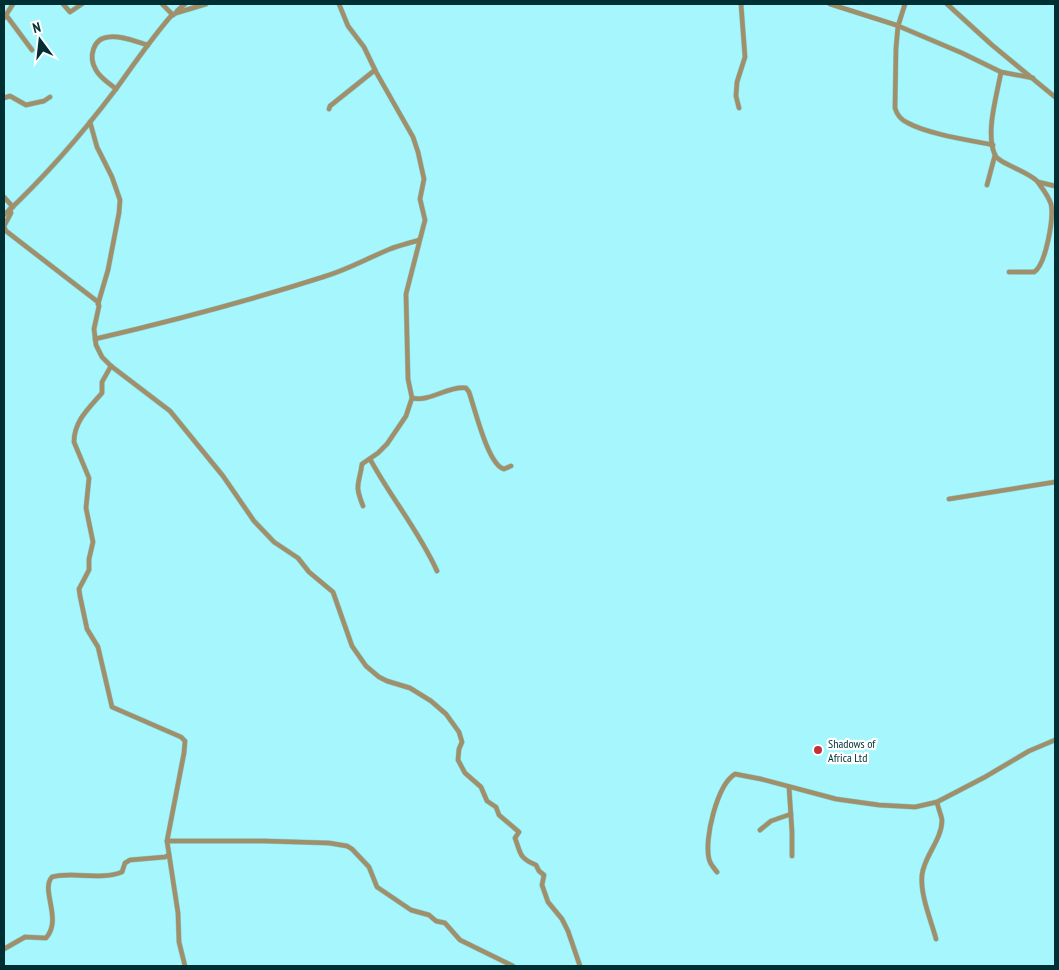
<svg xmlns="http://www.w3.org/2000/svg" width="1059" height="970" font-family="'PT Sans Narrow',sans-serif">
  <style>
    .lines { fill: none; stroke-linecap: round; stroke-linejoin: round }
    .street-casing { stroke: #88d2d9; stroke-width: 5.5 }
    .street { stroke: #a18f69; stroke-width: 4.5 }
    .poi-dot { fill: #c13136; stroke: #fff; stroke-width: 2 }
    .labels { text-anchor: middle; dominant-baseline: central; stroke-width: 4.5; stroke-linejoin: round; paint-order: stroke }
    .poi-label { font-size: 12px; fill: #002f33; stroke: #fff; text-anchor: start }
  </style>
  <rect width="100%" height="100%" fill="#a6f6fe"/>
  <g class="lines">
    <defs>
      <g id="street">
        <polyline points="63,4 70,12 82,4"/>
        <polyline points="162,4 173,15"/>
        <path d="M339,4L348,26L364,47L376,72L413,137L418,152L424,179L420,199L425,220L406,294L408,379L412,398L406,416L387,444L378,453L362,464C359,486 354,483 363,506"/>
        <polyline points="830,4 896,25 962,53 1001,72 1033,78"/>
        <path d="M905,4L898,26L896,48L895,108C897,115 901,120 908,123C928,134 969,140 993,145"/>
        <polyline points="947,4 992,45 1055,97"/>
        <polyline points="177,11 185,4"/>
        <polyline points="6,15 32,50"/>
        <polyline points="4,18 13,4"/>
        <path d="M1001,72C997,95 985,133 995,155C998,163 1027,171 1037,181C1042,188 1048,195 1051,204C1054,217 1046,265 1034,272H1009"/>
        <path d="M116,89C109,83 100,78 96,70C88,57 93,38 109,37C121,35 136,42 148,45"/>
        <polyline points="4,98 10,96 26,105 44,101 50,97"/>
        <polyline points="739,108 736,96 737,82 745,57 741,4"/>
        <polyline points="329,109 330,106 375,70"/>
        <polyline points="90,122 97,147 112,177 120,200 119,213 108,270 98,304"/>
        <polyline points="1038,182 1055,186"/>
        <polyline points="987,185 995,155"/>
        <polyline points="4,197 13,207"/>
        <path d="M4,215C45,177 82,134 116,89C134,64 151,39 171,16L176,13L206,4"/>
        <polyline points="4,226 11,213 10,209"/>
        <path d="M4,227L6,231L98,302L99,306L94,329L96,345L102,357L111,366L170,411L223,476L254,521L274,542L298,558L309,572L333,592L352,646L366,666L379,677L387,681L410,688L431,701L446,714L459,732L462,742L459,749L458,760L465,773L481,787L487,801L496,807L499,815L519,832L515,838C521,854 519,858 536,865L539,871L544,875L542,885L548,902L562,919L568,931L580,966"/>
        <path d="M95,339C172,321 248,301 323,277C347,270 368,258 390,249C400,245 410,243 419,240"/>
        <path d="M111,366L102,382V393C89,408 74,421 74,442L89,478L86,508L93,542L89,559V570L79,589L80,596L87,629L98,647L112,707L181,737L185,741L184,753L167,841L178,913L179,942L185,966"/>
        <path d="M412,398C431,402 447,386 466,388L469,392C475,409 488,465 504,469L511,466"/>
        <path d="M370,459C391,498 419,531 437,571"/>
        <polyline points="949,499 1055,482"/>
        <polyline points="789,787 792,832 792,856"/>
        <polyline points="760,830 771,821 791,814"/>
        <polyline points="167,841 264,841 329,843 347,846 352,849 369,867 377,887 411,910 429,915 436,921 445,923 460,940 513,966"/>
        <path d="M717,872C714,868 710,864 709,859C704,839 717,785 735,774L761,779L836,799L879,805L915,807L937,802L985,777L1029,751L1055,740"/>
        <path d="M936,939C931,920 920,895 922,875C924,856 942,840 942,820C941,814 938,808 937,802"/>
        <path d="M4,949L25,937L46,938C63,919 40,890 52,877C72,871 100,881 122,872L125,863L130,860L165,857L169,855"/>
      </g>
    </defs>
    <use href="#street" class="street-casing"/>
    <use href="#street" class="street"/>
  </g>
  <circle class="poi-dot" cx="818" cy="750" r="5"/>
  <g class="labels">
    <g class="poi-label">
      <text x="828" y="743">Shadows of<tspan x="828" dy="14">Africa Ltd</tspan></text>
    </g>
  </g>
  <rect width="1059" height="970" fill="none" stroke="#002f33" stroke-width="10"/>
  <g transform="translate(40 40) rotate(345)" stroke="#ffffff" stroke-width="4" paint-order="stroke">
  <path d="M0-4L9 19L0 12L-9 19Z" fill="#002f33"/>
  <text y="-8" font-size="14" font-weight="bold" text-anchor="middle" fill="#002f33">N</text>
  </g>
</svg>
